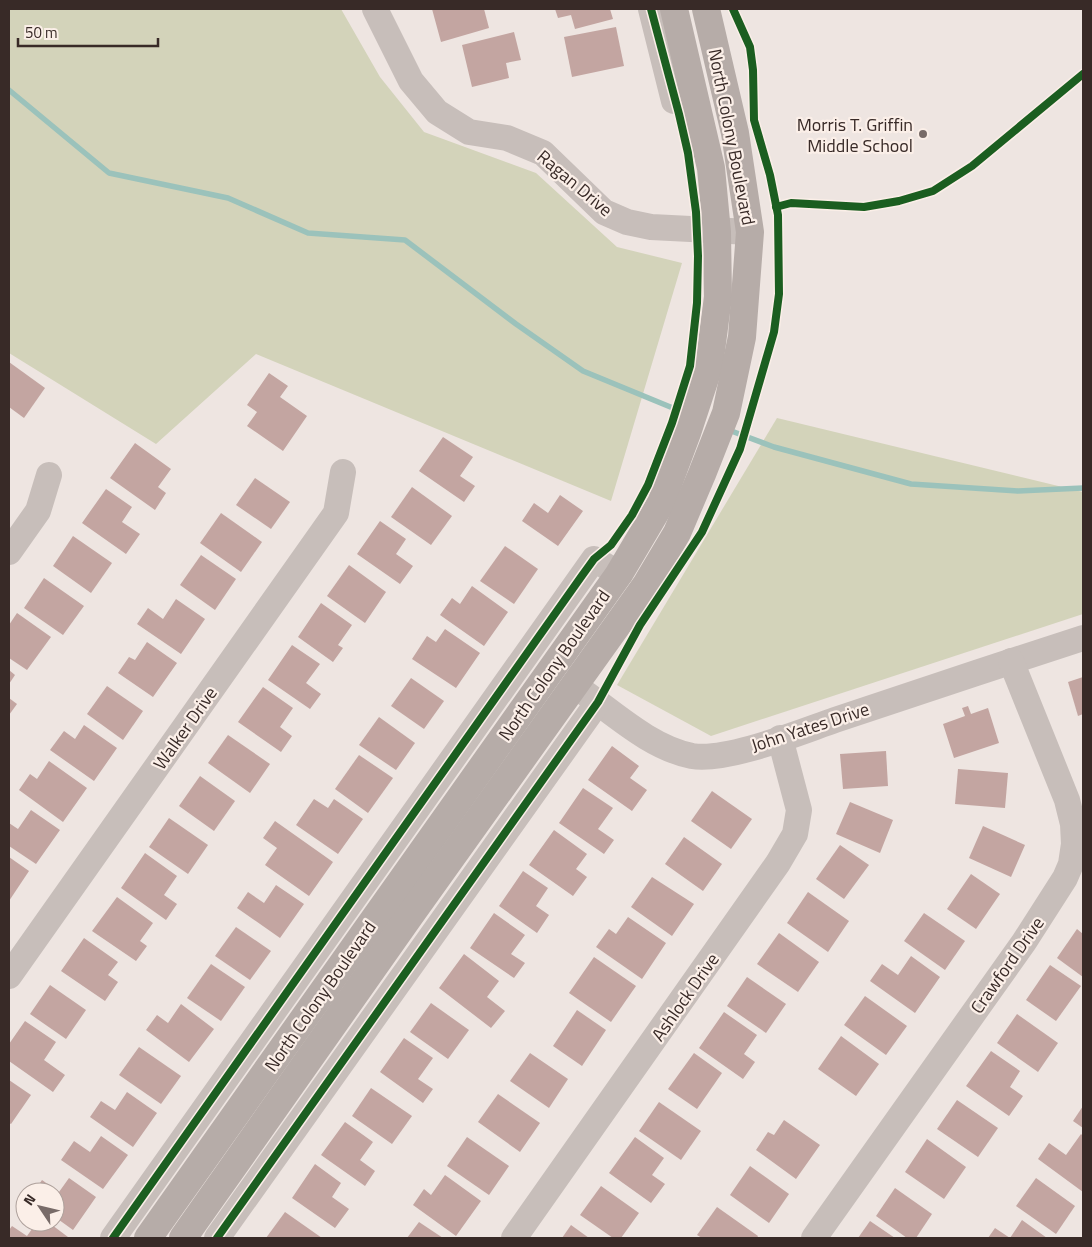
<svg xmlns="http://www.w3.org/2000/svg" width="1092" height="1247" font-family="'Titillium Web',sans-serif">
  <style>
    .green { fill: #d3d3ba }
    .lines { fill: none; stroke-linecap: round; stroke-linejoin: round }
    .stream { stroke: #9bc2bb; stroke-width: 5.5 }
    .building { fill: #c3a5a1 }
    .minor { stroke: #c7beba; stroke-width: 26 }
    .major { stroke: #b6aca8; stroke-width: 28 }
    .cycleway-casing { stroke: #fbefe8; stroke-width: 11 }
    .cycleway { stroke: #1b5e20; stroke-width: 8 }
    .poi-dot { fill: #786b68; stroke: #fbefe8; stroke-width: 2 }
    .labels { text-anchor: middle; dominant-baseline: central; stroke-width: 4.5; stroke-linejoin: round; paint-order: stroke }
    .poi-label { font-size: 18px; fill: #382a27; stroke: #fbefe8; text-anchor: end }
    .street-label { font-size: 18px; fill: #382a27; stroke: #fbefe8 }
  </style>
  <rect width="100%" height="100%" fill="#eee5e1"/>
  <g class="green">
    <polygon points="9,9 341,9 380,77 424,132 536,173 617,247 682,263 611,501 256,354 156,444 9,353"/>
    <polygon points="777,418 1083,492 1083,614 711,736 617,685"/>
  </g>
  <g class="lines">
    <g class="stream">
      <polyline points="9,90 109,173 228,198 308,233 405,240 516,324 583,371 685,413"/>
      <polyline points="726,429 774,447 911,484 1018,491 1083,488"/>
    </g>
  </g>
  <g class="building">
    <polygon points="432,9 484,9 489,28 441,42"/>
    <polygon points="555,9 610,9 613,19 575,29 571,15 558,18"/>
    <polygon points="616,27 624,66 572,77 564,37"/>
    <polygon points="514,32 521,60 506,63 509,78 472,87 462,45"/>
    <polygon points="9,362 45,388 24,418 9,407"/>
    <polygon points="269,373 288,386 280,397 307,416 283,451 247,426 257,412 247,405"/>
    <polygon points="443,437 473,457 460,476 475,486 464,502 419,471"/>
    <polygon points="135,443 171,469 158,487 166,493 155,510 110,478"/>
    <polygon points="255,478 290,502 271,529 236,505"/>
    <polygon points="412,487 452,516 431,545 391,517"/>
    <polygon points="106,489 132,507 122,522 140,534 126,554 82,523"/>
    <polygon points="560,495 583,511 558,546 522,521 534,503 548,513"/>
    <polygon points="221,513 262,542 241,572 200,543"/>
    <polygon points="380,521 406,539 396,554 413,566 400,584 357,554"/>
    <polygon points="73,536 112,563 91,593 53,566"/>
    <polygon points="505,546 538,569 514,604 480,581"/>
    <polygon points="201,555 236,579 215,610 180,585"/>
    <polygon points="349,565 386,592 365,623 327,596"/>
    <polygon points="44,578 84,606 63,635 24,608"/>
    <polygon points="472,586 508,612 484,646 440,615 452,598 460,604"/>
    <polygon points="176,599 205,619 181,654 137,624 148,608 163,619"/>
    <polygon points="321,603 352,625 338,645 343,648 333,662 298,637"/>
    <polygon points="17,613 51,637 27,670 9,658 9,625"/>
    <polygon points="445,629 480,653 456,688 412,659 427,636 436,642"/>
    <polygon points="147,642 177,663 153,697 118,673 129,657 135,660"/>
    <polygon points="292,645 320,664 306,683 321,694 310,709 268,680"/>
    <polygon points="9,670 15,675 9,684"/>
    <polygon points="1083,677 1083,714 1078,716 1068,682"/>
    <polygon points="411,678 444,701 424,729 391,706"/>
    <polygon points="107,686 143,711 123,740 87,714"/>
    <polygon points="263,687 293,708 280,727 292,736 281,752 238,722"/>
    <polygon points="9,698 17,704 9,715"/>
    <polygon points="968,706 971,714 988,708 999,743 954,758 943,724 965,716 962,708"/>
    <polygon points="379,717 415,743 396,770 359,745"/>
    <polygon points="84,725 117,748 94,781 50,750 64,731 75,739"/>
    <polygon points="228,735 270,764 250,793 208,763"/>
    <polygon points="612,746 639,766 630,778 647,790 632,811 588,780"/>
    <polygon points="886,751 888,786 843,789 840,754"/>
    <polygon points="359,755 393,778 368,813 335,789"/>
    <polygon points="49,761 87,788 63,822 19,790 30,774 37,779"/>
    <polygon points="958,769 1008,773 1005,808 955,804"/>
    <polygon points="200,776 235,801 214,831 179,806"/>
    <polygon points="583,788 613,808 598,829 614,840 604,854 559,823"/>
    <polygon points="712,791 752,819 731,849 691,821"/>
    <polygon points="314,799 328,808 334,799 363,819 338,854 296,825"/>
    <polygon points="850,802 893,820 880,853 836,834"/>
    <polygon points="31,810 60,830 36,864 9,846 9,823 18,829"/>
    <polygon points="169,818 208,845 188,874 149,847"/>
    <polygon points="275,821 333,862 309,896 265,865 277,848 263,838"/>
    <polygon points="983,826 1025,845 1011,877 969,858"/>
    <polygon points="554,830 587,854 576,869 587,877 573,896 529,865"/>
    <polygon points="684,837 722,864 703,891 665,864"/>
    <polygon points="840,845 869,865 844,899 816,879"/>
    <polygon points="145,853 177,876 164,895 177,904 166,920 121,888"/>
    <polygon points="9,857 29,871 9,901"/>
    <polygon points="523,871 548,888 536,906 549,915 537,933 499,906"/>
    <polygon points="971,874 1000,894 976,929 947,909"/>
    <polygon points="652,877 694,904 672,936 631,907"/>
    <polygon points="276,885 304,904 280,938 237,908 248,892 264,903"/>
    <polygon points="808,892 849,921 828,952 787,923"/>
    <polygon points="117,897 153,923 140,941 147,946 136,961 92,931"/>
    <polygon points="494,913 525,935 511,954 525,963 514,978 470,948"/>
    <polygon points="924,913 965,941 945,970 904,941"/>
    <polygon points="628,917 666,943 642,979 596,947 609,929 616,934"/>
    <polygon points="236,927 271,951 250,980 215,956"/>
    <polygon points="1077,929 1083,934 1083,977 1057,958"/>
    <polygon points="779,933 819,962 798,992 757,964"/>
    <polygon points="84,938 118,962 108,975 118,982 105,1001 61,971"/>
    <polygon points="464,954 499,981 487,997 505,1011 491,1028 439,988"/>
    <polygon points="911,956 940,977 915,1013 870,981 882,964 898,975"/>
    <polygon points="594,957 636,986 611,1022 569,993"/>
    <polygon points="211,964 245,987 221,1021 187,998"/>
    <polygon points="1050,965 1081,986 1056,1021 1026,1000"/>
    <polygon points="747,977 786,1004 766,1033 727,1006"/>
    <polygon points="50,985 86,1010 66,1039 30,1014"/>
    <polygon points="865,996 907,1026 886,1055 844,1025"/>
    <polygon points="431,1003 469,1030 448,1059 410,1032"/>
    <polygon points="181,1004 214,1029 189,1062 146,1030 157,1015 168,1023"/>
    <polygon points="577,1010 606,1030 582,1066 553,1046"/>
    <polygon points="724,1012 757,1035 744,1054 755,1062 743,1079 699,1048"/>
    <polygon points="1017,1014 1058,1043 1038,1072 997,1043"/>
    <polygon points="25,1021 56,1042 44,1060 65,1075 53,1092 9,1061 9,1044"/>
    <polygon points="841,1036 879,1064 856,1096 818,1069"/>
    <polygon points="404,1038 433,1058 418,1079 433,1089 423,1103 380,1072"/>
    <polygon points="139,1047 181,1076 161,1104 119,1075"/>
    <polygon points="991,1051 1020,1071 1010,1087 1023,1096 1009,1116 966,1086"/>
    <polygon points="530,1053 568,1079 549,1108 510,1081"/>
    <polygon points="694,1053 722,1073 697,1109 668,1089"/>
    <polygon points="9,1080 31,1095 11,1124 9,1123"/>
    <polygon points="371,1088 412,1116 392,1144 352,1116"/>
    <polygon points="127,1092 157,1113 133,1147 90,1117 101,1101 115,1110"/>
    <polygon points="498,1094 540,1123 520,1152 478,1122"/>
    <polygon points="957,1100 998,1128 978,1157 937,1129"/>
    <polygon points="659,1102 701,1131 681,1160 639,1131"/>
    <polygon points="1083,1106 1083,1128 1073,1121"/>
    <polygon points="784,1120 820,1145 796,1179 756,1150 768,1132 774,1135"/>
    <polygon points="345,1122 373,1142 360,1160 375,1171 365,1186 321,1155"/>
    <polygon points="1081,1134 1083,1136 1083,1192 1038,1159 1049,1143 1066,1155"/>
    <polygon points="101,1136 128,1155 103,1189 61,1160 74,1141 90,1152"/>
    <polygon points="467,1137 509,1166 489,1195 447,1166"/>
    <polygon points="635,1137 664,1158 652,1175 665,1184 651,1203 609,1173"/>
    <polygon points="927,1139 966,1167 944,1199 905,1172"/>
    <polygon points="315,1164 341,1183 332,1197 349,1209 335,1228 292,1198"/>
    <polygon points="750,1166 789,1194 769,1223 730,1195"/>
    <polygon points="445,1175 481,1201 456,1236 413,1205 424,1189 431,1195"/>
    <polygon points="69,1178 96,1197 73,1230 55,1217 55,1192 34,1192 42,1180 59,1192"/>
    <polygon points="1036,1178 1075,1206 1056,1234 1016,1206"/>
    <polygon points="601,1186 639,1213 621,1238 613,1238 580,1215"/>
    <polygon points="895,1188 932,1214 916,1238 907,1238 876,1216"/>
    <polygon points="717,1207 758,1236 757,1238 702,1238 697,1235"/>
    <polygon points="285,1212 322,1238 266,1238"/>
    <polygon points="1022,1220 1047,1238 988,1238 995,1228 1010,1238"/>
    <polygon points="870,1221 895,1238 858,1238"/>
    <polygon points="37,1222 48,1222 68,1237 9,1238 9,1230 12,1226 27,1236"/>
    <polygon points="419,1222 443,1238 407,1238"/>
    <polygon points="571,1225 589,1238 562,1238"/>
  </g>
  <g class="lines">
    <g class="minor">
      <polyline points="375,9 411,81 437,112 469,132 507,138 543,153 604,212 627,222 651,227 750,232"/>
      <polyline points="651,9 674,101 695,97"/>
      <polyline points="9,552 38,511 49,475"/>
      <path d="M585,693C617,716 652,748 692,756C727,762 800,732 835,720C918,692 1000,665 1083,638"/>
      <polyline points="9,976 336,513 343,472"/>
      <polyline points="113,1238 594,559 619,574"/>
      <polyline points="217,1238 598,702"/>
      <polyline points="514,1238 778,863 795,834 799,810 780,738"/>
      <polyline points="814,1238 1024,942 1065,878 1071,864 1074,844 1073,824 1067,800 1011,661"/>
    </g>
    <g class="major">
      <polyline points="148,1238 619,574 661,503 687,433 709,366 718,297 717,232 711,168 674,9"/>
      <polyline points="183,1238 409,917 646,585 677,533 702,474 726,413 742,337 750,232 735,133 706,9"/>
    </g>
    <defs>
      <g id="cycleway">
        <polyline points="776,207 791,203 864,207 899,201 933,191 972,166 1083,74"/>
        <polyline points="113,1238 581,577 594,559 611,545 632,515 648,485 672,423 690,366 697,303 698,256 696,212 688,153 679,114 651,9"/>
        <polyline points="217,1238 598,702 640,625 702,532 740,449 774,332 779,294 778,215 770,175 754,120 753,70 750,47 733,9"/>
      </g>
    </defs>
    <use href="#cycleway" class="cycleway-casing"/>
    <use href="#cycleway" class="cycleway"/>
  </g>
  <circle class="poi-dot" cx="923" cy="134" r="5"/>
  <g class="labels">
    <g class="poi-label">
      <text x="913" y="124">Morris T. Griffin<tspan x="913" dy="21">Middle School</tspan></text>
    </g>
    <g class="street-label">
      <text transform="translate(732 137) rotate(79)">North Colony Boulevard</text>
      <text transform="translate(575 183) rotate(40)">Ragan Drive</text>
      <text transform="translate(554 665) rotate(-55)">North Colony Boulevard</text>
      <text transform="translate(810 727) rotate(-18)">John Yates Drive</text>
      <text transform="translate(185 728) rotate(-55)">Walker Drive</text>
      <text transform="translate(1007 965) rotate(-55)">Crawford Drive</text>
      <text transform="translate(320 996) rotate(-55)">North Colony Boulevard</text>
      <text transform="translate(685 997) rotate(-55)">Ashlock Drive</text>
    </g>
  </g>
  <rect width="1092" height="1247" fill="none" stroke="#382a27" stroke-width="20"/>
  <g transform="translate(40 1207) rotate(305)"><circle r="24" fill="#fbefe8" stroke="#ada09b"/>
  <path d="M0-4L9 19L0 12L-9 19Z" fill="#786b68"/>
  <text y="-8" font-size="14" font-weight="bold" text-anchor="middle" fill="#382a27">N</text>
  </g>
  <path d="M18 38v8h140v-8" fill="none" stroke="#382a27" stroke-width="2.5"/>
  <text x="25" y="38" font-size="15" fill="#382a27" stroke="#fbefe8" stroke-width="4" paint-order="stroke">50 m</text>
</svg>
